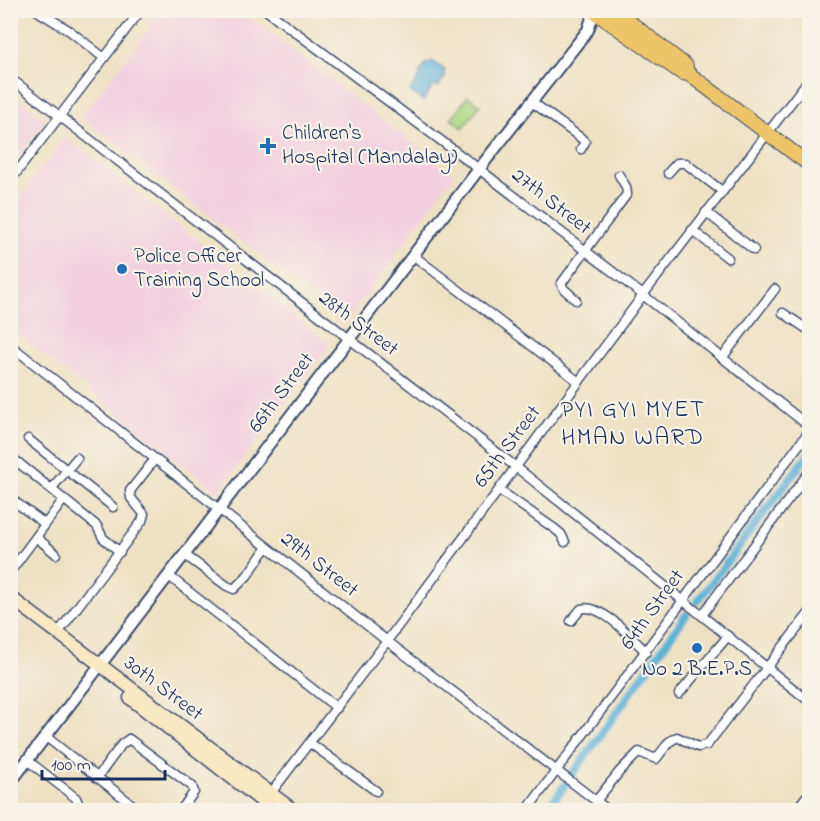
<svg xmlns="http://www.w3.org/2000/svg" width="820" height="821" font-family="'Indie Flower',sans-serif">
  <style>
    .built { fill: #f3cfdf }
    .green { fill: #acd581; stroke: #648270; stroke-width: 1.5 }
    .water { fill: #5bb1d7; stroke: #3b709a; stroke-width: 1.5 }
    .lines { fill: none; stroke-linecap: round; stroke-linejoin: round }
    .canal { stroke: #5bb1d7; stroke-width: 8 }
    .minor-casing { stroke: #3b4a6d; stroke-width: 11 }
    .tertiary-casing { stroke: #3b4a6d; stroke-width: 14 }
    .secondary-casing { stroke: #3b4a6d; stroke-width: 15 }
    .primary-casing { stroke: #3b4a6d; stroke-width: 16 }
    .minor { stroke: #fff; stroke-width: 8 }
    .tertiary { stroke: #fff; stroke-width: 10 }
    .secondary { stroke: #f8e8c3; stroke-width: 12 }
    .primary { stroke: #edc569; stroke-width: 14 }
    .poi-dot { fill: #1f6fb2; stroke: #f7f3e8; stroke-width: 2 }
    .labels { text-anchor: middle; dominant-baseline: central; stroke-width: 4.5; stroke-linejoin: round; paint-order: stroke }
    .poi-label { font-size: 21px; fill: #1b2f5e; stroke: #f7f3e8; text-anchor: start }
    .street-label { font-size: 21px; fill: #1b2f5e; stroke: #f7f3e8 }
    .quarter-label { font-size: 24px; letter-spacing: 1.5px; fill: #1b2f5e; stroke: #f7f3e8 }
  </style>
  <rect width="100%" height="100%" fill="#f7f3e8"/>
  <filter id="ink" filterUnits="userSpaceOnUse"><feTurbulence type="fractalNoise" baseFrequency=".0167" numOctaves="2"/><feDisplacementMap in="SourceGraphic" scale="12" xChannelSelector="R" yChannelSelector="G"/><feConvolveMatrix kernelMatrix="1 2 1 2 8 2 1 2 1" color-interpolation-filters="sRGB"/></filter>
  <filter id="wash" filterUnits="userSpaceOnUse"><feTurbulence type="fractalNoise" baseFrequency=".008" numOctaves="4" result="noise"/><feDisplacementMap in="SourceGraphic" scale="24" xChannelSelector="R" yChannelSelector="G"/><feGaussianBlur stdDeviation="1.35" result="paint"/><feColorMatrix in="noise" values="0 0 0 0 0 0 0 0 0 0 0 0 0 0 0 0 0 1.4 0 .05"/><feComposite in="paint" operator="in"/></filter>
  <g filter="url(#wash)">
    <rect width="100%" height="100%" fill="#eee2c4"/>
    <g class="built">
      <polygon points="163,11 241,11 454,175 346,322 81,117"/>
      <polygon points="11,92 46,120 11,167"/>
      <polygon points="66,137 330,345 218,492 11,329 11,210"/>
    </g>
    <polygon class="green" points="468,96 480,105 463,128 451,119"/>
    <polygon class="water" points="432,61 445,70 443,73 446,76 438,87 434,85 423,101 410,91 421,75 419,73 427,63 429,64"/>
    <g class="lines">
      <g class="canal">
        <polyline points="697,602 810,452"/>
        <polyline points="547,810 686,615"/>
      </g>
    </g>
  </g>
  <g filter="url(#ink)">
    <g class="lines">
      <defs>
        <g id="minor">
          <polyline points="36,10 70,31 104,58"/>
          <polyline points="266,10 479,169 643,295 810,427"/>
          <polyline points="10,78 516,467 810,702"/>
          <polyline points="532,102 581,138 585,142 581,149"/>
          <polyline points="668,173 677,163 685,163 722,191"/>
          <polyline points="10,181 141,10"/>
          <polyline points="706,212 754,250"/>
          <polyline points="692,230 728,258"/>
          <polyline points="414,256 579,382"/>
          <polyline points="576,300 564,289 561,284 627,194 626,187 619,175"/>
          <polyline points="783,313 810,331"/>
          <polyline points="10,345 387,641 608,810"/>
          <polyline points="722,358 775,289"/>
          <polyline points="28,439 113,507"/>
          <polyline points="10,456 97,526 103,538 120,552"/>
          <polyline points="52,488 77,458"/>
          <polyline points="499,490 555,529 561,534 565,542"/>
          <polyline points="15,502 45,524"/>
          <polyline points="36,537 56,554"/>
          <polyline points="185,555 227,586 234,589 247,576 267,547"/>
          <polyline points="10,572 64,499"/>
          <polyline points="169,576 337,708"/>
          <polyline points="702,615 810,471"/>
          <path d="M571,621L581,609C600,602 633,639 646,652"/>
          <polyline points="58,633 142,521 144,514 131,498 130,491 155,459"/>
          <polyline points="679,694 728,636"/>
          <polyline points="45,736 139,810"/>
          <polyline points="310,743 376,791"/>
          <polyline points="27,760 76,798 80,808"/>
          <polyline points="97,778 122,744 129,739 192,786 194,792 181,810"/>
          <polyline points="596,801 620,771 639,752 656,759 669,742 677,737 698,747 707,745 810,612"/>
          <polyline points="258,810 387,641 643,295 810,78"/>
          <polyline points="527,810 810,430"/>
          <polyline points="796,810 810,792"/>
        </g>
        <polyline id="tertiary" points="10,783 479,169 588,30 594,12"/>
        <g id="secondary">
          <polyline points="10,597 293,810"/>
          <polyline points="130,698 273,810"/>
        </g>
        <g id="primary">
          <polyline points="592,10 682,73 689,74 810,165"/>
          <polyline points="614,10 686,66"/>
        </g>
      </defs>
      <use href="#minor" class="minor-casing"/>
      <use href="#tertiary" class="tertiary-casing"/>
      <use href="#secondary" class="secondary-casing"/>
      <use href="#primary" class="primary-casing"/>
      <use href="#minor" class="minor"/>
      <use href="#tertiary" class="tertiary"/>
      <use href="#secondary" class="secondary"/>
      <use href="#primary" class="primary"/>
    </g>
  </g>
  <g class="poi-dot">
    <path d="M265 137h6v6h6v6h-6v6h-6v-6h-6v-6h6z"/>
    <circle cx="122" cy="269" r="6"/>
    <circle cx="697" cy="648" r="6"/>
  </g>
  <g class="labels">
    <g class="poi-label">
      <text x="282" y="134">Children's<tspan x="282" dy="24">Hospital (Mandalay)</tspan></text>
      <text x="134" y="257">Police Officer<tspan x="134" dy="24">Training School</tspan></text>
      <text x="697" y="670" text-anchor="middle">No 2 B.E.P.S</text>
    </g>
    <g class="street-label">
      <text transform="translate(551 202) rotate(38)">27th Street</text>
      <text transform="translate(358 324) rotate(37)">28th Street</text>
      <text transform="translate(282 393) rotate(-53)">66th Street</text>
      <text transform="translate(508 447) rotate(-53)">65th Street</text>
      <text transform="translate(319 565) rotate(38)">29th Street</text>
      <text transform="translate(653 610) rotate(-54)">64th Street</text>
      <text transform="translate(163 689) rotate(37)">30th Street</text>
    </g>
    <g class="quarter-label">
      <text x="633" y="410">PYI GYI MYET<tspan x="633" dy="28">HMAN WARD</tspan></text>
    </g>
  </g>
  <rect width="820" height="821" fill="none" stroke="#f7f3e8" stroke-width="36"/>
  <path d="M42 770v9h123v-9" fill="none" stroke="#1b2f5e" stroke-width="3"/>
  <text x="51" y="770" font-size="18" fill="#1b2f5e" stroke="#f7f3e8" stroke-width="4.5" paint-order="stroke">100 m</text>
</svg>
